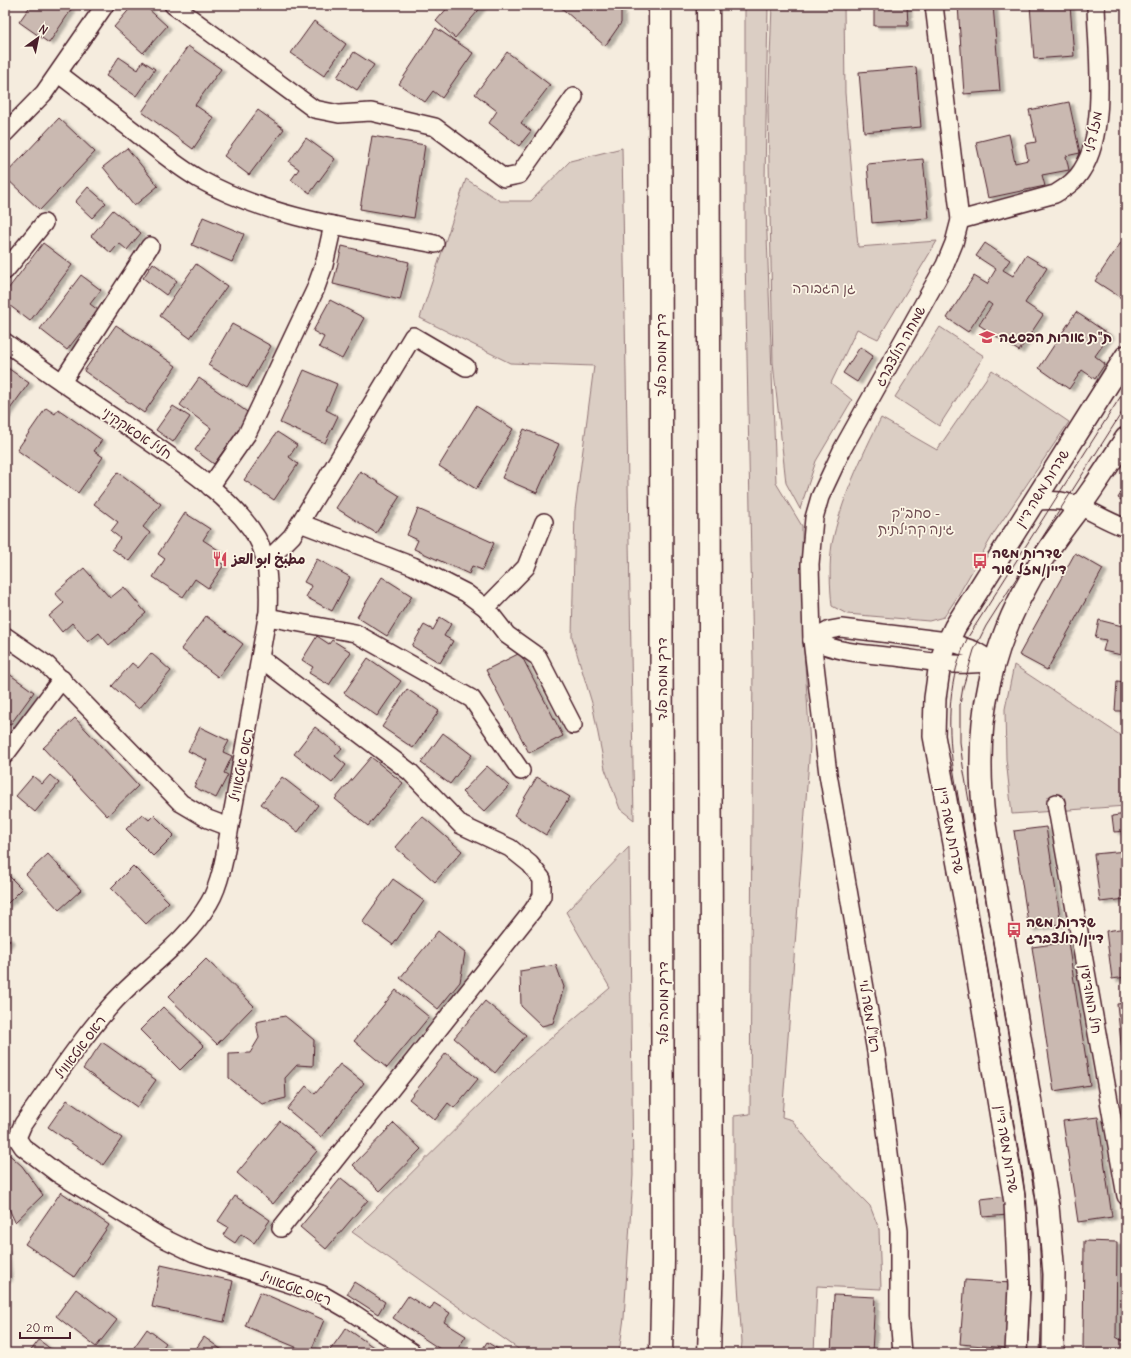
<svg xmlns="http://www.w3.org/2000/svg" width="1131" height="1358" font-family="Delius,'Playpen Sans Arabic','Playpen Sans Hebrew',sans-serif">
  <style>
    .green { fill: #dbcec4; stroke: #927678 }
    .building { fill: #cab9b1; stroke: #4a1f2b; filter: url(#shadow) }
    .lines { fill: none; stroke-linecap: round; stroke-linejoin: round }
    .minor-casing { stroke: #4a1f2b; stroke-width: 20 }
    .tertiary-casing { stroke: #4a1f2b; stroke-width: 24 }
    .trunk-casing { stroke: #4a1f2b; stroke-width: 25 }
    .minor { stroke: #fcf5e5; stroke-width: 17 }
    .tertiary { stroke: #fcf5e5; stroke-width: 21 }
    .trunk { stroke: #fcf5e5; stroke-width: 22 }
    .tram { stroke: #4a1f2b; stroke-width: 1 }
    .labels { text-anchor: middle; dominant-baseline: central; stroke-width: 3.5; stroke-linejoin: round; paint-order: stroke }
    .street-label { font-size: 14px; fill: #4a1f2b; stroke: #fcf5e5 }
    .park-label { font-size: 14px; fill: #6e4b51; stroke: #fcf5e5 }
    .poi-label { font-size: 14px; font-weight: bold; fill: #4a1f2b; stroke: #fcf5e5; text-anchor: start }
  </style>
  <defs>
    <filter id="shadow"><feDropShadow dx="4.5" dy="2.5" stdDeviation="1" flood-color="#0004"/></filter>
  </defs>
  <rect width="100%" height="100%" fill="#f5ecde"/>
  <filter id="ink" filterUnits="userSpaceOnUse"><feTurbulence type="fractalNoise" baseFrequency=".025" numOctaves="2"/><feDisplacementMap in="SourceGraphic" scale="8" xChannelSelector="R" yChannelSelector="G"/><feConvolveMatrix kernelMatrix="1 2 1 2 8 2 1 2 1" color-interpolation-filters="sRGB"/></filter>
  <g filter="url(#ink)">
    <g class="green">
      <polygon points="745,5 768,5 765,180 776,483 802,526 803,632 810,746 782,1117 792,1120 818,1153 870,1206 879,1229 881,1289 817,1286 814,1353 741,1353 742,1342 734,1229 734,1116 750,1114 753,660 745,256"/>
      <polygon points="772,5 844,5 845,93 858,247 937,241 878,339 857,329 831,383 852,400 816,461 800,509 786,483 773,363 768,111"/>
      <polygon points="622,148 634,820 620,809 605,769 592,703 572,637 575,510 594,366 510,363 420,318 466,179 500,201 531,201 570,161"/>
      <polygon points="940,327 984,356 939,426 895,397"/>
      <path d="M992,370L1069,422L994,533L956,599L944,617L929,621L847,614L832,606C830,587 829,563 832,544C840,503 862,455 881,418L937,450Z"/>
      <polygon points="1014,665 1126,739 1126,806 1012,814 1006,759 1005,709"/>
      <polygon points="629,847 633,1175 624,1318 619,1353 524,1353 352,1232 523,1062 610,988 566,912"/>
      <polygon points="1126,1061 1126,1095 1121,1062"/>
    </g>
    <g class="building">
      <polygon points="31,5 64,5 71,10 49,43 19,22"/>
      <polygon points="133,5 144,5 167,26 143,53 114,27"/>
      <polygon points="450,5 483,5 455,38 436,21"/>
      <polygon points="558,5 621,5 621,23 605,46"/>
      <polygon points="874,5 907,5 908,26 874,26"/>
      <polygon points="958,5 993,5 1000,91 964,94"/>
      <polygon points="1030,5 1070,5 1074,56 1034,59"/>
      <polygon points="314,21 346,44 324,76 291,53"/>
      <polygon points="436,28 473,53 442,98 433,91 425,102 399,84"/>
      <polygon points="188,46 221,69 195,105 214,118 193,149 142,112"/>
      <polygon points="354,52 374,65 357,90 337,77"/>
      <polygon points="507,52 550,85 521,123 531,131 519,146 489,123 497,111 475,94"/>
      <polygon points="119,57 138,70 143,61 155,69 136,96 106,76"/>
      <polygon points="916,67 921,127 864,132 859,72"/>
      <polygon points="1069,102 1080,153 1066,156 1069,170 1042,175 1045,186 988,198 976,142 1009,134 1015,163 1028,160 1025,144 1036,142 1029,110"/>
      <polygon points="258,110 284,129 249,175 224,156"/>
      <polygon points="59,118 95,152 40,210 5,177 5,175"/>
      <polygon points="372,136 425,145 414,218 360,209"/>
      <polygon points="306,138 335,159 310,193 291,180 299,169 289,162"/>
      <polygon points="127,148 158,186 134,206 103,167"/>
      <polygon points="923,159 929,218 872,223 867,164"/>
      <polygon points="88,187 106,203 92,218 75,202"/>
      <polygon points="113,210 141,233 127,250 119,243 111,253 91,236"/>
      <polygon points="203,217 244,234 232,262 192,245"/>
      <polygon points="1126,235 1126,301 1095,281"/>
      <polygon points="43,243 72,265 30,321 5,302 5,293"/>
      <polygon points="985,243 1010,260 1003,270 1013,276 1026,255 1047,268 1025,303 1043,315 1019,351 979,325 992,305 988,302 968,332 947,318 974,276 987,284 996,269 976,256"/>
      <polygon points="342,246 409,262 400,300 333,284"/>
      <polygon points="153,263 177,281 166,295 143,278"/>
      <polygon points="196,264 227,286 190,338 160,316"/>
      <polygon points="81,275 101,290 90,304 98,310 67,350 40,329"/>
      <polygon points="330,300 364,318 342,359 319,347 324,337 313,331"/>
      <polygon points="1076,312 1110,335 1095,356 1105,364 1095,379 1082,370 1069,389 1039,368"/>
      <polygon points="232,324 271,346 247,388 208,365"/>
      <polygon points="116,325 176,366 144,413 84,371"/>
      <polygon points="860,347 873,356 857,382 843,373"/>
      <polygon points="5,366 29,383 5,416"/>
      <polygon points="304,370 337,384 326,410 338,416 325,443 280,423"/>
      <polygon points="199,378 250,414 214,464 195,450 211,428 180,405"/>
      <polygon points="173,406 190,417 173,442 156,430"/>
      <polygon points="476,406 513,429 476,489 439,466"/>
      <polygon points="46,408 55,414 58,409 102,440 94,451 103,457 78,493 17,450"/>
      <polygon points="524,429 559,444 537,493 502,478"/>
      <polygon points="277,432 297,445 289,457 298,464 274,500 244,480"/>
      <polygon points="360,471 400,496 376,533 336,508"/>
      <polygon points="118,472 161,504 143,527 150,533 129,561 112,549 120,538 111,531 118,522 94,504"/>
      <polygon points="1126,485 1126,503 1118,498"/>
      <polygon points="418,509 494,543 482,570 472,566 469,574 414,549 418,540 407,535"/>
      <polygon points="185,513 210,529 203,540 220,551 215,559 224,565 208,588 195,579 183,597 153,577 165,559 158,554"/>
      <polygon points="1075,553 1103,569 1047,670 1019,655"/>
      <polygon points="317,559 350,577 332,611 306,597 312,586 304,582"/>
      <polygon points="84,568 110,598 124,587 146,613 109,645 99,633 88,642 72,623 62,632 49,616 64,603 55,593"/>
      <polygon points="382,577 412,596 387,636 357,617"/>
      <polygon points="206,616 243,644 218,677 181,649"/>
      <polygon points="440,617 451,624 444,636 453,641 440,663 412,646 424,625 433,630"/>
      <polygon points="1099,620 1126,627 1126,656 1103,651 1106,640 1095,638"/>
      <polygon points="317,636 329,644 332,640 351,652 329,685 309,673 313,667 302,660"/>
      <polygon points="151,653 171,671 139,709 112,686 132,663 138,668"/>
      <polygon points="520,653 563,736 529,753 486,670"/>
      <polygon points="368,658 401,681 377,716 344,693"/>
      <polygon points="5,671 34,692 10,725 5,722"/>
      <polygon points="1117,681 1126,682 1126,711 1115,711"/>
      <polygon points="407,689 439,711 413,748 382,727"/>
      <polygon points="75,718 138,786 107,816 43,748"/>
      <polygon points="200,727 229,741 223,752 232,756 224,773 228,775 216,798 194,787 207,760 188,751"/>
      <polygon points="315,727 342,748 335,756 346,765 332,783 294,754"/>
      <polygon points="5,733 11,736 5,745"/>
      <polygon points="443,733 472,755 450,784 421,763"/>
      <polygon points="371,757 403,783 368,826 335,799"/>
      <polygon points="487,766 509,786 484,812 462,792"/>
      <polygon points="50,775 59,783 35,812 16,796 33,776 42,784"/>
      <polygon points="282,777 318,805 298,832 261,804"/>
      <polygon points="537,777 570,797 546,835 514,815"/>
      <polygon points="142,814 149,820 154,815 174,835 153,856 126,829"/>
      <polygon points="1126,814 1126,831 1114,832 1112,816"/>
      <polygon points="422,816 462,851 435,882 395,847"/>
      <polygon points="1046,827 1061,924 1029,929 1014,831"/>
      <polygon points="1126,851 1126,899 1100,902 1094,854"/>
      <polygon points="48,854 81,890 59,910 26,874"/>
      <polygon points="133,866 169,902 146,924 111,888"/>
      <polygon points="5,872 22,889 5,906"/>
      <polygon points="393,879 424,901 393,945 362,922"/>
      <polygon points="1126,928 1126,977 1112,979 1106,931"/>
      <polygon points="438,931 465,953 460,982 438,1009 400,978"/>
      <polygon points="5,936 10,940 5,947"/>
      <polygon points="1068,942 1090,1085 1054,1091 1032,947"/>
      <polygon points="206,959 254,1006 217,1044 168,997"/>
      <polygon points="556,965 564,987 553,1023 542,1026 521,1006 520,971"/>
      <polygon points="396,990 429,1017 387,1068 354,1041"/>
      <polygon points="485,1001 526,1035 495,1073 454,1038"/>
      <polygon points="1126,1003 1126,1052 1122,1053 1117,1004"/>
      <polygon points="163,1007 204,1046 180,1070 140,1030"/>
      <polygon points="285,1016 314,1040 313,1066 297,1065 285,1078 286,1098 262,1104 229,1078 229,1054 250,1053 259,1038 256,1022"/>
      <polygon points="102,1042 156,1080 137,1107 83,1069"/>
      <polygon points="446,1053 478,1079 454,1108 448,1103 435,1120 409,1099"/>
      <polygon points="340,1064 364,1083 321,1137 287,1109 306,1086 315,1094"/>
      <polygon points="67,1100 122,1138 103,1165 48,1127"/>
      <polygon points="1098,1117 1112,1217 1078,1222 1063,1121"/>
      <polygon points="280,1121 317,1151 273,1204 237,1173"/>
      <polygon points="394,1123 421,1149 380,1191 353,1165"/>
      <polygon points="5,1151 22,1166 43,1195 15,1222 5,1200"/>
      <polygon points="341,1178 368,1200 326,1249 300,1227"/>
      <polygon points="61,1192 109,1225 74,1277 25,1244"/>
      <polygon points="235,1196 270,1220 254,1243 241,1234 235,1243 223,1235 228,1227 218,1221"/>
      <polygon points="1006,1196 1008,1215 983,1217 981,1199"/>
      <polygon points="1084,1241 1117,1242 1116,1337 1126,1343 1126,1353 1083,1353"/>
      <polygon points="5,1249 8,1278 5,1281"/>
      <polygon points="161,1265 233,1281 224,1322 152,1307"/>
      <polygon points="965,1280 1012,1283 1007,1348 960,1344"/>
      <polygon points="354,1282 385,1302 378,1314 347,1294"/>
      <polygon points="76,1289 117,1320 96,1347 56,1316"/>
      <polygon points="260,1292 324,1320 310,1353 245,1326"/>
      <polygon points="834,1295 875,1297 872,1353 831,1353"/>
      <polygon points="408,1296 430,1310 434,1303 450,1313 444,1322 466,1336 455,1353 446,1353 393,1318"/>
      <polygon points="346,1328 382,1353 328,1353"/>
      <polygon points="147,1329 166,1343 159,1353 130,1353"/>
      <polygon points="204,1337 226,1353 193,1353"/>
      <polygon points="39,1340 56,1353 29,1353"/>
      <polygon points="487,1342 504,1353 480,1353"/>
    </g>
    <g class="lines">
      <defs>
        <g id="minor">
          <polyline points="173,5 314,109 339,114 371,112 435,127 504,178 519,175 574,97"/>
          <path d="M59,74C86,95 113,115 140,136C159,151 178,167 199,179C271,219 355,229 435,244"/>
          <polyline points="5,133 44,93 105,5"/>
          <path d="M960,220L1055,194C1065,188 1076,181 1082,170C1108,131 1097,51 1096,5"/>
          <polyline points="5,271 44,223"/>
          <path d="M5,342C47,373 91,402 134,431C174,459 232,496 257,538C269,559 269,589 268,612C256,680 245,747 232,815C227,841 223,880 209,903C185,944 145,968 113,1003C80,1040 52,1083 23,1124L17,1138L23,1147L57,1173L161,1237L194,1253L321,1294L347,1309L413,1353"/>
          <polyline points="62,382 150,246"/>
          <polyline points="210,487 247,434 315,290 324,265 333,225"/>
          <path d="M1033,502C1078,495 1087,514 1126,528"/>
          <polyline points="300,523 413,566 466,593 486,608 507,635 538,657 573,725"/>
          <polyline points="265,563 292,536 413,336 466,367"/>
          <polyline points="486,608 526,567 544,522"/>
          <polyline points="267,617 355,633 472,699 521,771"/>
          <polyline points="5,636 47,665 181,803 208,819 229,827"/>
          <polyline points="812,640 830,630 841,628 947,641 974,650 994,662"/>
          <path d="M812,640C838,653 868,654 896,657C929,661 961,668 994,662"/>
          <polyline points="260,658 410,772 461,825 510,848 530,864 542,879 542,896 533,910 281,1228"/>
          <polyline points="5,755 62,679"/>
          <polyline points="1056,803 1126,1196"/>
          <polyline points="902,1353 899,1317 899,1231 876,1052 828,774 812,640 810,564 814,518 820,497 843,448 945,265 954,243 960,220 934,5"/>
        </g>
        <g id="tertiary">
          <polyline points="1016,1353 1019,1286 1015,1202 967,913 934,736 935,698 940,663 945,648 955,627 1126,356"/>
          <path d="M1053,1353L1054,1274L1048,1206L985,825C972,724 989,641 1045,555C1059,533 1076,513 1091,491C1103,474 1114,456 1126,438"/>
        </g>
        <g id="trunk">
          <polyline points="660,5 663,1260 661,1353"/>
          <polyline points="708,5 712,1261 709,1353"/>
        </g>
      </defs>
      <use href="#minor" class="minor-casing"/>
      <use href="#tertiary" class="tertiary-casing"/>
      <use href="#trunk" class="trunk-casing"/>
      <use href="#minor" class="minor"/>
      <use href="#tertiary" class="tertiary"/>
      <use href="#trunk" class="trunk"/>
      <g class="tram">
        <path d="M1027,1353C1032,1292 1030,1237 1023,1177L953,767C947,722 948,678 968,637L1126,388"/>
        <path d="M1040,1353C1043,1295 1041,1242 1034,1184L963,766L960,742V705L963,687L974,650L986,626L1126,406"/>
      </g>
    </g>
  </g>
  <defs>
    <symbol id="school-bare" viewBox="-9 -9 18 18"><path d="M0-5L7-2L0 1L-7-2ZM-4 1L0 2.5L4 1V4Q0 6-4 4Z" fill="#d1495b" stroke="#fcf5e5" stroke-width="2.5" paint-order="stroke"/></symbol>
    <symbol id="restaurant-bare" viewBox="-9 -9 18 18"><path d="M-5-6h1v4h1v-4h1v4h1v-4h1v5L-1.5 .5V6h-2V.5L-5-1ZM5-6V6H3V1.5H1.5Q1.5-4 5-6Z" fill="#d1495b" stroke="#fcf5e5" stroke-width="2.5" paint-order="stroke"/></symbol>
    <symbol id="bus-bare" viewBox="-9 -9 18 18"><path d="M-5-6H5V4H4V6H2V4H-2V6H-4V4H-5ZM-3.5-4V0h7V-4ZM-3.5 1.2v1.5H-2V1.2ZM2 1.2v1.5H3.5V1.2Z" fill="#d1495b" stroke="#fcf5e5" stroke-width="2.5" paint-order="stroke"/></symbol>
  </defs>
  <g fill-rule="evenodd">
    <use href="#school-bare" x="976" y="326" width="22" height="22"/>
    <use href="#restaurant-bare" x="209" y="548" width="22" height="22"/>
    <use href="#bus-bare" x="969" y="550" width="22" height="22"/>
    <use href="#bus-bare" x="1003" y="919" width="22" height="22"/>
  </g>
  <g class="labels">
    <g class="street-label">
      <text transform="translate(1093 132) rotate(-79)">מזל דלי</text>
      <text transform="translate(900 346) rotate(-61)">שמחה הולצברג</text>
      <text transform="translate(661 355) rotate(-90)">דרך מוסה פלד</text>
      <text transform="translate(137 433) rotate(34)">חליל אסאקקיני</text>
      <text transform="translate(1042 488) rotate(-58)">שדרות משה דיין</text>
      <text transform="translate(662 679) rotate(-90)">דרך מוסה פלד</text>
      <text transform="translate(241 765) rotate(-79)">ראס אטאוויל</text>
      <text transform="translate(951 830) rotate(79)">שדרות משה דיין</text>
      <text transform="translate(1091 999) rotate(80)">חיל המודיעין</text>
      <text transform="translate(663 1003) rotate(-90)">דרך מוסה פלד</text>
      <text transform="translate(870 1016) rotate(81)">רא"ל משה לוי</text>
      <text transform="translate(80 1047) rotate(-53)">ראס אטאוויל</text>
      <text transform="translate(1007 1149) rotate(81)">שדרות משה דיין</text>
      <text transform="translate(296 1288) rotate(20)">ראס אטאוויל</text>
    </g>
    <g class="park-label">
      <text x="824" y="288">גן הגבורה</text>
      <text x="916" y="513">סחב"ק -<tspan x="916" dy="16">גינה קהילתית</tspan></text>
    </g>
    <g class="poi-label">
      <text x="999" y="337">ת"ת אורות הפסגה</text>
      <text x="992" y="553">שדרות משה<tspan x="992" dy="16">דיין/מזל שור</tspan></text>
      <text x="232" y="559">مطبخ ابو العز</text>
      <text x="1026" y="922">שדרות משה<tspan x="1026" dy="16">דיין/הולצברג</tspan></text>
    </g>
  </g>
  <rect width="1131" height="1358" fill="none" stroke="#fcf5e5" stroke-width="20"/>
  <rect x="10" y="10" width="1111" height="1338" fill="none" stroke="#4a1f2b" stroke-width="1.5" filter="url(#ink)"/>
  <g transform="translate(38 38) rotate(33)" stroke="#fcf5e5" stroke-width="3" paint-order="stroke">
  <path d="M0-3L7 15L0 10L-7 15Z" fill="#4a1f2b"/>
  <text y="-6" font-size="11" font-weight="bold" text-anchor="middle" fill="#4a1f2b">N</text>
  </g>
  <path d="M20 1332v6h50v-6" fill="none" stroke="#4a1f2b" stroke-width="2"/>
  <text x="26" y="1332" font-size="12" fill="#4a1f2b" stroke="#fcf5e5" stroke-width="3" paint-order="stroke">20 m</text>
</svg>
